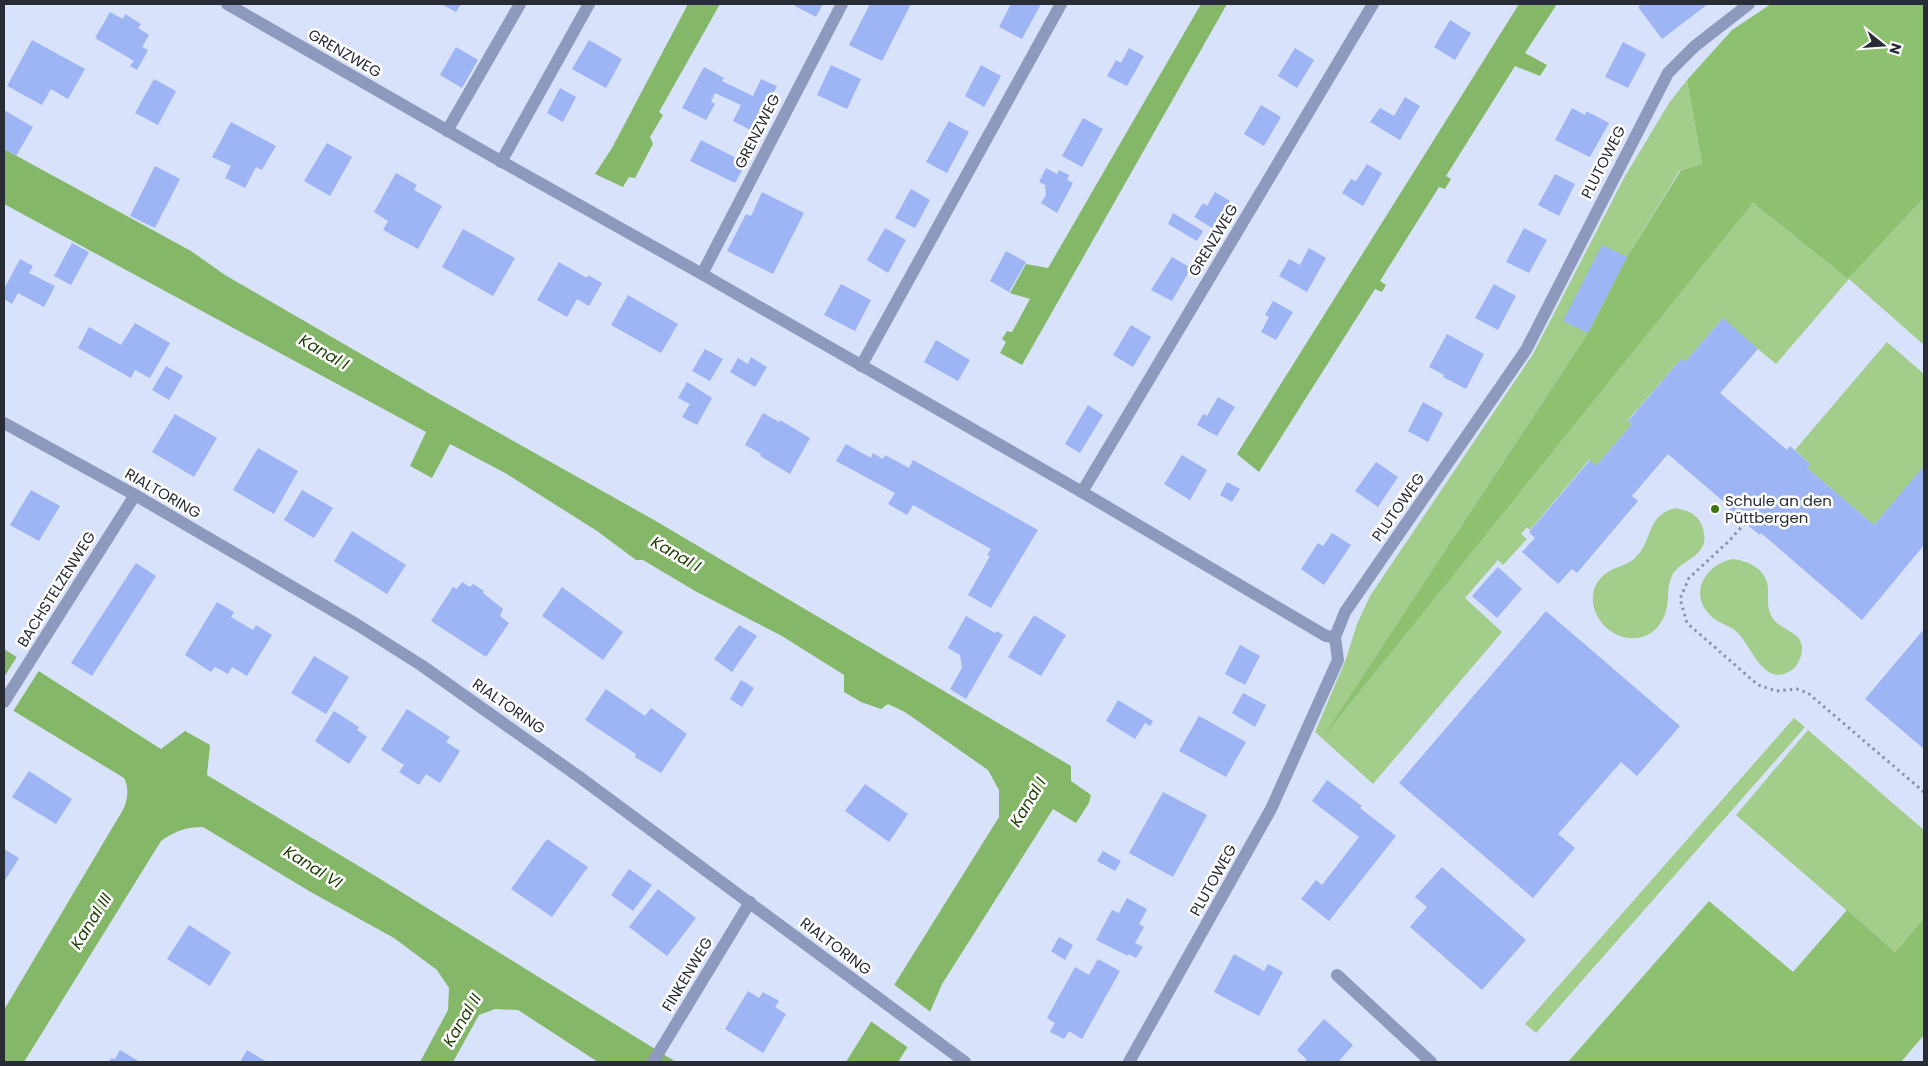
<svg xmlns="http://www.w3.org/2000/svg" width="1928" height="1066" font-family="Poppins,sans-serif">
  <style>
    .green { fill: #a2cd8b }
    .forest { fill: #8dc170 }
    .water { fill: #84b767 }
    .pier { fill: #d9e2fb }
    .building { fill: #9db4f5 }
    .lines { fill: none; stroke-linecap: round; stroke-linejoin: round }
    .path { stroke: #8c93a5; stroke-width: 3; stroke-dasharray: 2.5 4; stroke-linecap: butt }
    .lane { stroke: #8d99bd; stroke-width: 12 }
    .street { stroke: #8d99bd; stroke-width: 12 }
    .poi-dot { fill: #3f780e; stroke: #fff; stroke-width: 2 }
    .labels { text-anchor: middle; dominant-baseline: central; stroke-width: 5; stroke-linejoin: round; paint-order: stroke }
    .street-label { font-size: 15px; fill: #282c35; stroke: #fff }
    .poi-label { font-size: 15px; fill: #282c35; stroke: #fff; text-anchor: start }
    .water-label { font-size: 16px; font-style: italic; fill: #1d3d03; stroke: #fff }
  </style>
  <rect width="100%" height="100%" fill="#d9e2fb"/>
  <g class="green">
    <polygon points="1687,80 1702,164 1680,170 1627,257 1588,333 1326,732 1753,203 1848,279 1924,198 1924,345 1849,279 1776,364 1722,319 1685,362 1681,359 1628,420 1632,424 1596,466 1589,460 1530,530 1527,527 1521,534 1527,539 1503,565 1498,560 1465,598 1502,632 1373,784 1315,732 1346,659 1357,624 1370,596 1533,354 1624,178 1669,103"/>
    <polygon points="1887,342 1924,374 1924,469 1923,468 1874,525 1807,468 1810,464 1795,450"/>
    <path d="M1675,508C1688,511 1697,513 1702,526C1714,557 1680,558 1672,576C1667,586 1669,596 1667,606C1663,630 1643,644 1620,636C1595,627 1582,593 1604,575C1613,567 1626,566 1634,559C1654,541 1645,516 1675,508Z"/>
    <path d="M1733,559C1750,561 1769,571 1768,591C1768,601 1767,608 1772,617C1780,632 1808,631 1801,656C1799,661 1797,666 1793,669C1765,690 1753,649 1738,633C1731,625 1718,624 1710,615C1688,593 1706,564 1733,559Z"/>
    <polygon points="1794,718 1805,727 1536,1033 1525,1024"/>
    <polygon points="1808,730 1924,830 1924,918 1895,952 1736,815"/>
  </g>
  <g class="forest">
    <polygon points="1771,4 1924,4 1924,198 1848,279 1753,203 1322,738 1588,333 1627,257 1681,170 1702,164 1687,80 1732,30"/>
    <polygon points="1709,901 1793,972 1847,910 1895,952 1924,918 1924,1035 1901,1062 1568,1062"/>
  </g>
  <g class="water">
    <polygon points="688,4 720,4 659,112 663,115 650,137 653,144 635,178 629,177 623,187 595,174 612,148"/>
    <polygon points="1201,4 1227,4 1022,365 1000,353 1006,342 1002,339 1007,331 1012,332 1030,299 1010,293 1026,264 1048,268"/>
    <polygon points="1519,4 1557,4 1525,53 1547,65 1540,76 1515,66 1446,176 1451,179 1445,189 1439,187 1380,281 1386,285 1382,292 1375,289 1259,472 1237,454"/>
    <polygon points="4,149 191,251 225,275 430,394 654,520 1071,766 1071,781 1091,795 1089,803 1076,823 1053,809 942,984 930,1012 898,1062 846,1062 999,817 999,790 988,770 905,712 888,704 881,709 861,702 844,692 844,675 782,636 695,591 643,560 636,560 597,531 507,474 450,444 432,478 410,466 426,432 4,204"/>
    <path d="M4,649L161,749L185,731L210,745L207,775L377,877L676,1062H598L518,1010L495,1009L479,1015L453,1062H420L448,1010L449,988L437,970L394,938L309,891L203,827C186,827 175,831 161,841L24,1062H4V1010L124,808C128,797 129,788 124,778L4,705Z"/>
  </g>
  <g class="pier">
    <polygon points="18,655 40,669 12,713 4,708 4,677"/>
    <polygon points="892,983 932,1013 910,1049 869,1020"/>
  </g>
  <g class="building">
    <polygon points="441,4 461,4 456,12"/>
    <polygon points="796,4 823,4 816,17 795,6"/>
    <polygon points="870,4 911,4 882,61 849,45"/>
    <polygon points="1011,4 1041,4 1022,39 999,27"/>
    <polygon points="1643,4 1708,4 1662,39 1638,7"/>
    <polygon points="110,12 123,19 125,14 141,24 138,28 149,35 142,47 148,50 137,70 130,66 134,61 95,38"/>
    <polygon points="1450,20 1471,33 1455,60 1434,47"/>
    <polygon points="32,40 85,69 68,99 51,89 42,105 7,86"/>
    <polygon points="589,40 622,59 606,88 572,69"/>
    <polygon points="1623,42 1646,54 1628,88 1605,77"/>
    <polygon points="456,47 478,60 462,88 440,75"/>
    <polygon points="1129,48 1144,56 1127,86 1107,76 1116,60 1121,63"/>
    <polygon points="1295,48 1314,60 1297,88 1278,76"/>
    <polygon points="831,65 861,79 847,109 817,95"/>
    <polygon points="981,65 1001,76 984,107 965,96"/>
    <polygon points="704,67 724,78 722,81 753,96 761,79 777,86 754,132 733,121 741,105 715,93 711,102 715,104 706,120 682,108"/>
    <polygon points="154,79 176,91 158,125 135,113"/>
    <polygon points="560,88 576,97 563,122 547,113"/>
    <polygon points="1405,97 1420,106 1400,140 1370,122 1380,108 1394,116"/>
    <polygon points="1261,105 1281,117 1264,146 1244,134"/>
    <polygon points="1572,108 1585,115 1586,111 1609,123 1590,157 1555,140"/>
    <polygon points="4,110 33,127 16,156 4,149"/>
    <polygon points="1083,118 1103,129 1082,167 1062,156"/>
    <polygon points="949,121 969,132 947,173 926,162"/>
    <polygon points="231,122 276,146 262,170 256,167 245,188 225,178 231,166 212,157"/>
    <polygon points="701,140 746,163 735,183 690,161"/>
    <polygon points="327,143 352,157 330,196 304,181"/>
    <polygon points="1367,164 1382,173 1363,206 1342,193 1351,179 1356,181"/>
    <polygon points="155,166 180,179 155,228 130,216"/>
    <polygon points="1046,168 1057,174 1059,170 1069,175 1067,180 1073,183 1057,213 1041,203 1046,195 1045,185 1039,182"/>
    <polygon points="396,173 417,185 414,190 442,206 418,249 383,230 388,221 374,212"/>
    <polygon points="1555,174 1575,184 1559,216 1538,205"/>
    <polygon points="911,189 930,200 915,228 895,218"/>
    <polygon points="762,192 804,213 773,274 727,251 746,214 751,216"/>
    <polygon points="1215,192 1230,201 1214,229 1194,217 1203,203 1207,206"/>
    <polygon points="1173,213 1203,231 1197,241 1168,224"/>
    <polygon points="885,228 906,240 888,273 867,260"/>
    <polygon points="1524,228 1547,240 1529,273 1506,262"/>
    <polygon points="463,229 515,258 493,296 442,267"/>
    <polygon points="72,243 89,252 71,285 54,276"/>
    <polygon points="1602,245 1627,257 1588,333 1563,321"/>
    <polygon points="1309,248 1326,258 1307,292 1279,276 1289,259 1300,265"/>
    <polygon points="1006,251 1026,262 1009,292 990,281"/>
    <polygon points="1172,257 1191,268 1172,301 1151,290"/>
    <polygon points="20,259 33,266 29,273 55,286 44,307 18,293 12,304 4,299 4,289"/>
    <polygon points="559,262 587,278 588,275 602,283 589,306 577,299 567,317 537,300"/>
    <polygon points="841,284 871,300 855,331 824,315"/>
    <polygon points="1494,284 1516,296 1498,330 1475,318"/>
    <polygon points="628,295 678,324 661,353 611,325"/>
    <polygon points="1273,301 1293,312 1276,340 1261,332 1269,317 1265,315"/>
    <polygon points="1723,318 1758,349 1720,393 1787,450 1790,446 1810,464 1807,468 1874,525 1923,467 1924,469 1924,545 1862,620 1761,533 1760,535 1745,523 1729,509 1731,508 1668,454 1632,496 1638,501 1577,573 1572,569 1558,584 1522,552 1535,538 1529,532 1590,460 1596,466 1632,424 1628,421 1681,359 1685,362"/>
    <polygon points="135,323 170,343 150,378 135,370 131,378 78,348 89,327 121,345"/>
    <polygon points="1131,325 1151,337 1133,367 1113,355"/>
    <polygon points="1447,334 1484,354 1466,389 1443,377 1444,375 1429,367"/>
    <polygon points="936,340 970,360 958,381 924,362"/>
    <polygon points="705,349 723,359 710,381 692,371"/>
    <polygon points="751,357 767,367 755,387 730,372 738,358 748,364"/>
    <polygon points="166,366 183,376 169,400 152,390"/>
    <polygon points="687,382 712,398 697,425 682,417 690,404 678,398"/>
    <polygon points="1218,397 1235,407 1217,436 1197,425 1203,414 1207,416"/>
    <polygon points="1423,402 1443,413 1428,442 1408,431"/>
    <polygon points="1088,405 1103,415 1080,453 1065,444"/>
    <polygon points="763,413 779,422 780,420 810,438 790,474 760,456 761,454 745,445"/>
    <polygon points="175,414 217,438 194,477 152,452"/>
    <polygon points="846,444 871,458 873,453 883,459 885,455 909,468 913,460 1038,530 991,608 968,595 990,556 987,555 991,549 913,505 907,515 888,504 895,493 836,461"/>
    <polygon points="258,448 298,471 274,514 233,490"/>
    <polygon points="1182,455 1207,470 1190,500 1164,484"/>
    <polygon points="1376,462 1398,477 1378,507 1355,491"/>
    <polygon points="1227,482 1240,489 1232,502 1220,495"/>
    <polygon points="31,490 60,506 39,541 10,525"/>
    <polygon points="302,490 333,508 314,538 284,520"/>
    <polygon points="352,531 406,565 387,594 334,561"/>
    <polygon points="1332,533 1351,545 1324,585 1301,569 1318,543 1323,546"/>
    <polygon points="136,563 156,576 92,676 71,663"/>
    <polygon points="1498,567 1522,589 1497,618 1472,596"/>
    <polygon points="462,582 470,587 473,584 484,591 483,593 503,609 500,616 509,623 486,657 431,621 453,587 457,589"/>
    <polygon points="562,587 623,632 603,660 542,616"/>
    <polygon points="217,602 234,612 231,617 253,630 256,625 272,635 247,676 232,667 228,674 215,667 211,672 185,655"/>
    <polygon points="1546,611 1680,726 1637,776 1621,762 1558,834 1575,848 1533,898 1399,783"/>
    <polygon points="1034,615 1066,635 1041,676 1008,657"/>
    <polygon points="966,616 995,633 996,631 1003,635 966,699 950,689 962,668 960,655 948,648"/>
    <polygon points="739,625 757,636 732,672 714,659"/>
    <polygon points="1924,629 1924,749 1865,699"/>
    <polygon points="1240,645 1260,656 1245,685 1225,674"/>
    <polygon points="314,656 349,677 326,714 291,693"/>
    <polygon points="741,680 754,688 742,707 730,699"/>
    <polygon points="606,689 645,716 651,708 687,734 661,773 635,757 636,754 585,720"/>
    <polygon points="1243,693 1266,705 1255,727 1232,713"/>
    <polygon points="1118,700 1153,721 1150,726 1145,723 1135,739 1106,721"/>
    <polygon points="407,709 450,737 446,742 460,751 440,783 426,774 419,785 399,772 404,765 381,750"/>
    <polygon points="334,711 359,727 357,730 367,737 349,764 315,741"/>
    <polygon points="1199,716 1246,742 1226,777 1179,751"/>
    <polygon points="29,771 72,799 56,824 12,797"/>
    <polygon points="1327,780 1362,806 1360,808 1396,836 1329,921 1301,899 1316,880 1322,885 1359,837 1312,801"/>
    <polygon points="865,784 908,814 889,842 845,811"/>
    <polygon points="1163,792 1207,815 1173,877 1129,853"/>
    <polygon points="547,839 588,867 552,917 511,889"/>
    <polygon points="4,849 19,858 4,882"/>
    <polygon points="1103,851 1121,861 1115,871 1097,861"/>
    <polygon points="1442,867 1526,940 1482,990 1410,927 1427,907 1415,897"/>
    <polygon points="629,869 652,885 633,911 611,895"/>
    <polygon points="658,889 696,918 667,956 629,927"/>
    <polygon points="1127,898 1147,909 1139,924 1144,927 1135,943 1143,947 1136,958 1129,954 1128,956 1096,940 1112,910 1119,913"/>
    <polygon points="189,925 231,952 210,986 167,959"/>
    <polygon points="1059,937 1073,945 1065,960 1051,951"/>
    <polygon points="1234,954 1264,971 1268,964 1283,972 1259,1016 1214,992"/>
    <polygon points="1098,959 1120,971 1082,1039 1069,1031 1064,1039 1050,1032 1055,1023 1047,1018 1075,967 1089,975"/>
    <polygon points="748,991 759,998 763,992 779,1001 775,1007 786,1014 763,1053 725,1029"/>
    <polygon points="1324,1019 1353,1045 1338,1062 1306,1062 1306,1059 1297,1050"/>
    <polygon points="120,1050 140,1062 109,1062 111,1058 115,1059"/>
    <polygon points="247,1050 267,1062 240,1062"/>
  </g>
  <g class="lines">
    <polyline class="path" points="1745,523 1729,541 1689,578 1680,599 1687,623 1758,685 1776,691 1797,689 1808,693 1924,792"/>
    <g class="lane">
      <polyline points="447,131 520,4"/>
      <polyline points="501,162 589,4"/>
      <polyline points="702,274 842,4"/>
      <polyline points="861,366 1061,4"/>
      <polyline points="1082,492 1373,4"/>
      <polyline points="1337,975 1431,1062"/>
    </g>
    <g class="street">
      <polyline points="227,4 490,155 702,274 1082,492 1326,636 1335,637"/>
      <polyline points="4,423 135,495 356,624 421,665 578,776 965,1062"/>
      <polyline points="4,702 135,495"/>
      <polyline points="653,1062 750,902"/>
      <polyline points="1129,1062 1271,809 1338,660 1335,637 1345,612 1526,350 1668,73 1695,46 1749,4"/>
    </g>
  </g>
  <circle class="poi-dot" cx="1715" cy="509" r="5"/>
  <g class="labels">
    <g class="street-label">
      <text transform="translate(345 53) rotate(30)">GRENZWEG</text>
      <text transform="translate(757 131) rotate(-63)">GRENZWEG</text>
      <text transform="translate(1603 162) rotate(-63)">PLUTOWEG</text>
      <text transform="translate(1213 240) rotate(-59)">GRENZWEG</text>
      <text transform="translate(163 493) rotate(30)">RIALTORING</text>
      <text transform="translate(1398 507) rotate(-55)">PLUTOWEG</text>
      <text transform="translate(56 589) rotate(-58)">BACHSTELZENWEG</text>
      <text transform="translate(509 706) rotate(35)">RIALTORING</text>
      <text transform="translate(1213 880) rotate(-61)">PLUTOWEG</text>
      <text transform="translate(836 946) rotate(37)">RIALTORING</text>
      <text transform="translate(687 974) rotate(-59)">FINKENWEG</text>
    </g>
    <g class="poi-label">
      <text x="1725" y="500">Schule an den<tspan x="1725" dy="17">Püttbergen</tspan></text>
    </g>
    <g class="water-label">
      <text transform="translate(324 352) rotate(30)">Kanal I</text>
      <text transform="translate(676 554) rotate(30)">Kanal I</text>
      <text transform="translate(1028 802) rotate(-59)">Kanal I</text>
      <text transform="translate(313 867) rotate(32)">Kanal VI</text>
      <text transform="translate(91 921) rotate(-58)">Kanal III</text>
      <text transform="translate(462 1020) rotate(-59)">Kanal II</text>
    </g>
  </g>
  <rect width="1928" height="1066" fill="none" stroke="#282c35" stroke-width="10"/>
  <g transform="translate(1883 45) rotate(107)" stroke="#ffffff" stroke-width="4" paint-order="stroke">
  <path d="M0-4L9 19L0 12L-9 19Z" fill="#282c35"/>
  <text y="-8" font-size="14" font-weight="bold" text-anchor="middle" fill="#282c35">N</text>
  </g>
</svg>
